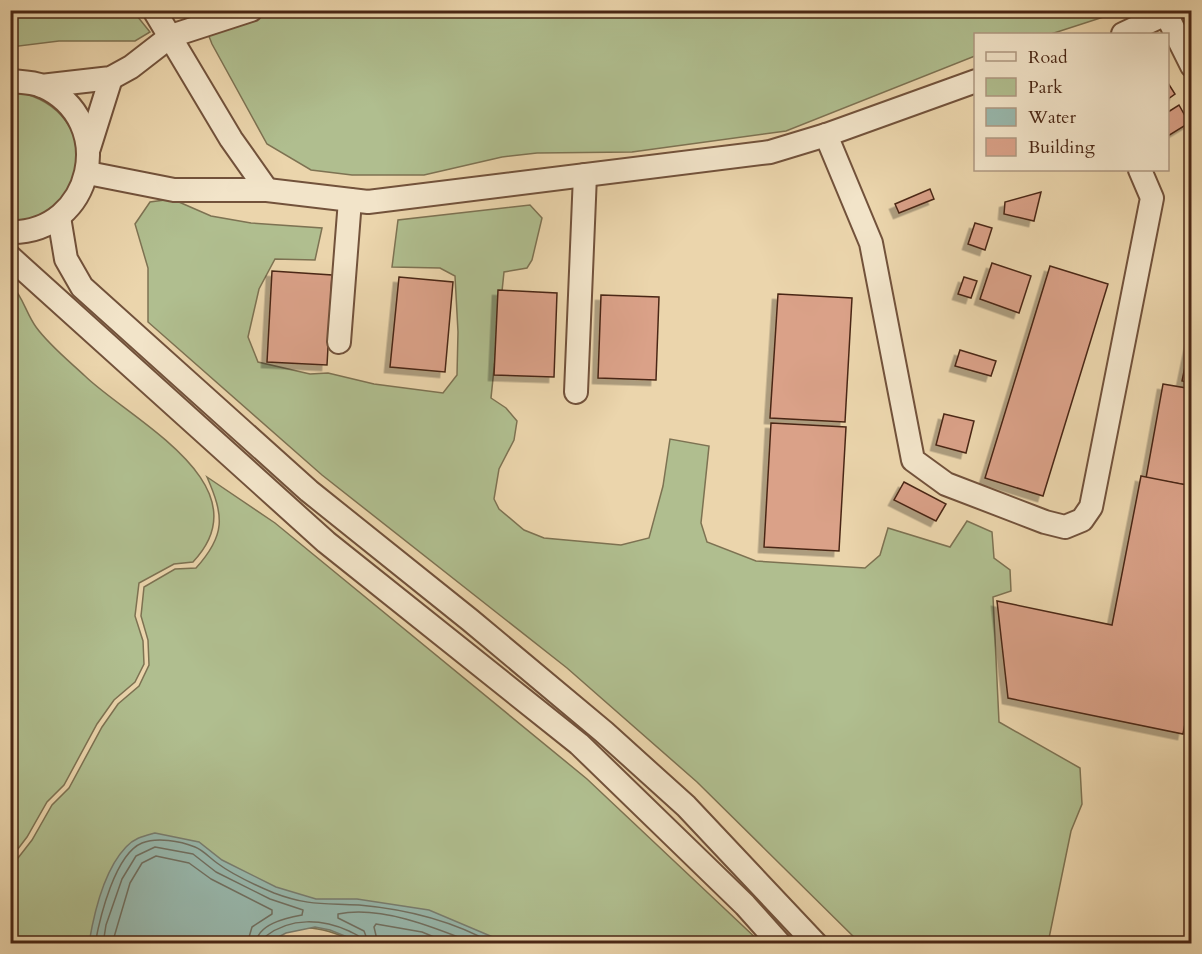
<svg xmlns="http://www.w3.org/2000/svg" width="1202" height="954" font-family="Cardo,serif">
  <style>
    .green { fill: #b0be8f; stroke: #7d7252; stroke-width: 1.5 }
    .water { fill: #98b8ad; stroke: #797e70; stroke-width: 1.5 }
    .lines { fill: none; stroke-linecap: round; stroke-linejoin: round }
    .shore { stroke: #717061; stroke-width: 1.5 }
    .building { fill: #daa188; stroke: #4a2715; stroke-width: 1.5; filter: url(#shadow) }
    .minor-casing { stroke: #72523b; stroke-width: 26 }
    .minor { stroke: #f2e4c9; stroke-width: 22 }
  </style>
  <defs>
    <filter id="shadow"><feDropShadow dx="-5.5" dy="5.5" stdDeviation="0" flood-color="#0004"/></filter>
  </defs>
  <rect width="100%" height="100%" fill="#ebd5ac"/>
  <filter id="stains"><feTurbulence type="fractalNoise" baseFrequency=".00333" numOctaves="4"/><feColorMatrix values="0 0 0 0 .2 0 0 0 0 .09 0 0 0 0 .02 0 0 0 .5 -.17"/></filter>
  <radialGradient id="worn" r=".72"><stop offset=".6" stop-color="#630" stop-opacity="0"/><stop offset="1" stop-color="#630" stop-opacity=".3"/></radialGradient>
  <g class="green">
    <polygon points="11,10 133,11 150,32 135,41 59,41 11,47"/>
    <polygon points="508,10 545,15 556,10 1122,11 1051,34 976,34 975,56 786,131 632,152 537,153 502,157 424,175 352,175 311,170 267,144 212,44 199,11"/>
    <path d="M18,92C109,112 86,225 11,220L10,93Z"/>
    <polygon points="172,199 211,216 251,223 322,228 315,260 275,259 259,289 248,337 258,362 310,374 328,373 374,384 443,393 457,375 458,332 455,276 440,268 392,267 398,220 530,205 542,218 532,260 527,268 504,272 491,398 506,408 517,421 514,440 499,469 494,499 499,509 524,530 544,538 621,545 649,538 663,486 670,439 709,446 701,523 707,542 756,561 865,568 880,555 888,528 950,547 967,521 992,532 994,558 1010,570 1011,591 993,597 999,722 1080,768 1082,804 1071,831 1048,943 860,943 697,782 567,668 322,475 148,322 148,268 135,224 150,202"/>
    <path d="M11,284C23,297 26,313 36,327C49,345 69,361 85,376C129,419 266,485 193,562L174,564L139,583L135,616L143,641L144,664L135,682L114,700L97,724L64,785L47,802L27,837L11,858Z"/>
    <path d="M207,477L275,523L587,779L761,943L362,944C328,930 300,917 267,943H11V867L32,840L52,805L69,788L102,727L118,704L139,686L149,665L148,640L141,616L144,587L175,569L196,568C226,535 224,516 207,477Z"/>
    <polygon points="328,938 341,943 286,943 287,943"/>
  </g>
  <path class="water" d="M155,833L199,842L222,860L276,887L316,899H357L429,910L507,943H362L330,930L315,927L286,933L267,943H89C94,913 104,870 126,847C134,838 144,836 155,833Z"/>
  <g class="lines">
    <g class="shore">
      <path d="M95,944C100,917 115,854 142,843C157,837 180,841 195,847C203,850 210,858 217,863C233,875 255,885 274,893C308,906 325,903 359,905C405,909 453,921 494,944"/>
      <path d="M103,944L106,925L122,879L136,856L155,847L193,854L216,872L270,899L303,910L302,915C286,918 257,924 256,944"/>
      <polyline points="112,944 130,883 142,863 156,856 189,863 211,879 272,910 272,914 252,927 247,944"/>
      <path d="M264,944L266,936C291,917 322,919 349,931C356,935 361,935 362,944"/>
      <path d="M369,944L364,931L338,918V914C381,905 436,928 476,944"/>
      <polyline points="378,944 374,927 376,924 422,932 451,944"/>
    </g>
  </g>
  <g class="building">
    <polygon points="1168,83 1175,94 1168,99"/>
    <polygon points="1179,105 1189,123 1168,136 1168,112"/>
    <polygon points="930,189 934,199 899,213 895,204"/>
    <polygon points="1041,192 1034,221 1004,214 1005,202"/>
    <polygon points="975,223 992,228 985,250 968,244"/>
    <polygon points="992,263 1031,276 1019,313 980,299"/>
    <polygon points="1050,266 1108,284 1043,496 985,478"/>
    <polygon points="272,271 332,275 327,365 267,362"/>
    <polygon points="399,277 453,282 445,372 390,367"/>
    <polygon points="964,277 977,281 971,298 958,294"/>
    <polygon points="498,290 557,293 554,377 494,375"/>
    <polygon points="778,294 852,298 845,422 770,418"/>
    <polygon points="601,295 659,297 656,380 598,378"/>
    <polygon points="1192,333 1192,383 1182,381"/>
    <polygon points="960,350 996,361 991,376 955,366"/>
    <polygon points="1163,384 1192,389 1192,486 1146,478"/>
    <polygon points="944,414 974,421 966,453 936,445"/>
    <polygon points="771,423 846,427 839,551 764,547"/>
    <polygon points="1141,476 1192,486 1192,689 1183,734 1008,698 997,601 1112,625"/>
    <polygon points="904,482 946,504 936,521 894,500"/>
  </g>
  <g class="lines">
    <defs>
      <g id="minor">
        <polyline points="154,10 231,139 267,190"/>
        <polyline points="1167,16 1192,66"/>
        <polyline points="1123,34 1174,10"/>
        <path d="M10,81C20,82 33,82 42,86C119,120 93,234 10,232"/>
        <polyline points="41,86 111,78 131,67 171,36 251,10"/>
        <polyline points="826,135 871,243 913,460 946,484 1045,522 1065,527 1082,520 1091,507 1152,198 1140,170"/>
        <polyline points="89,148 111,78"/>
        <polyline points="88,173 174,190 267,190 368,202 770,152 826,135 976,81"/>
        <polyline points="59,217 66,259 82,287 309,491 470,620 604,732 686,806 816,944"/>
        <polyline points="10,257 326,542 579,744 745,905 780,944"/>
        <polyline points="339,342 350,200"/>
        <polyline points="576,392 585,175"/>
      </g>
    </defs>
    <use href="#minor" class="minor-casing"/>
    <use href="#minor" class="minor"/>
  </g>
  <rect width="1202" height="954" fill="none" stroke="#ebd5ac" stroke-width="36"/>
  <rect x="12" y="12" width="1178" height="930" fill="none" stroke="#4a2715" stroke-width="3"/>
  <rect x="18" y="18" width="1166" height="918" fill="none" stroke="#4a2715" stroke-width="1.5"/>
  <rect x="974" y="33" width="195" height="138" fill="#f2e4c9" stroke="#af9881" stroke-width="1.5"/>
  <rect x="986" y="52" width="30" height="9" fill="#f2e4c9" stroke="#af9881" stroke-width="1.5"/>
  <text x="1028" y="63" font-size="18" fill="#4a2715">Road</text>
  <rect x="986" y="78" width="30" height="18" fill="#b0be8f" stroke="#af9881" stroke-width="1.5"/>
  <text x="1028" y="93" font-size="18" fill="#4a2715">Park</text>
  <rect x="986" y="108" width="30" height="18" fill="#98b8ad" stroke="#af9881" stroke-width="1.5"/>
  <text x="1028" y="123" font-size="18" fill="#4a2715">Water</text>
  <rect x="986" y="138" width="30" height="18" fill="#daa188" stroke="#af9881" stroke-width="1.5"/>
  <text x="1028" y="153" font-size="18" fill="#4a2715">Building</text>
  <rect width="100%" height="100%" filter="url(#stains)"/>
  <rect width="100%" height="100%" fill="url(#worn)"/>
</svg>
